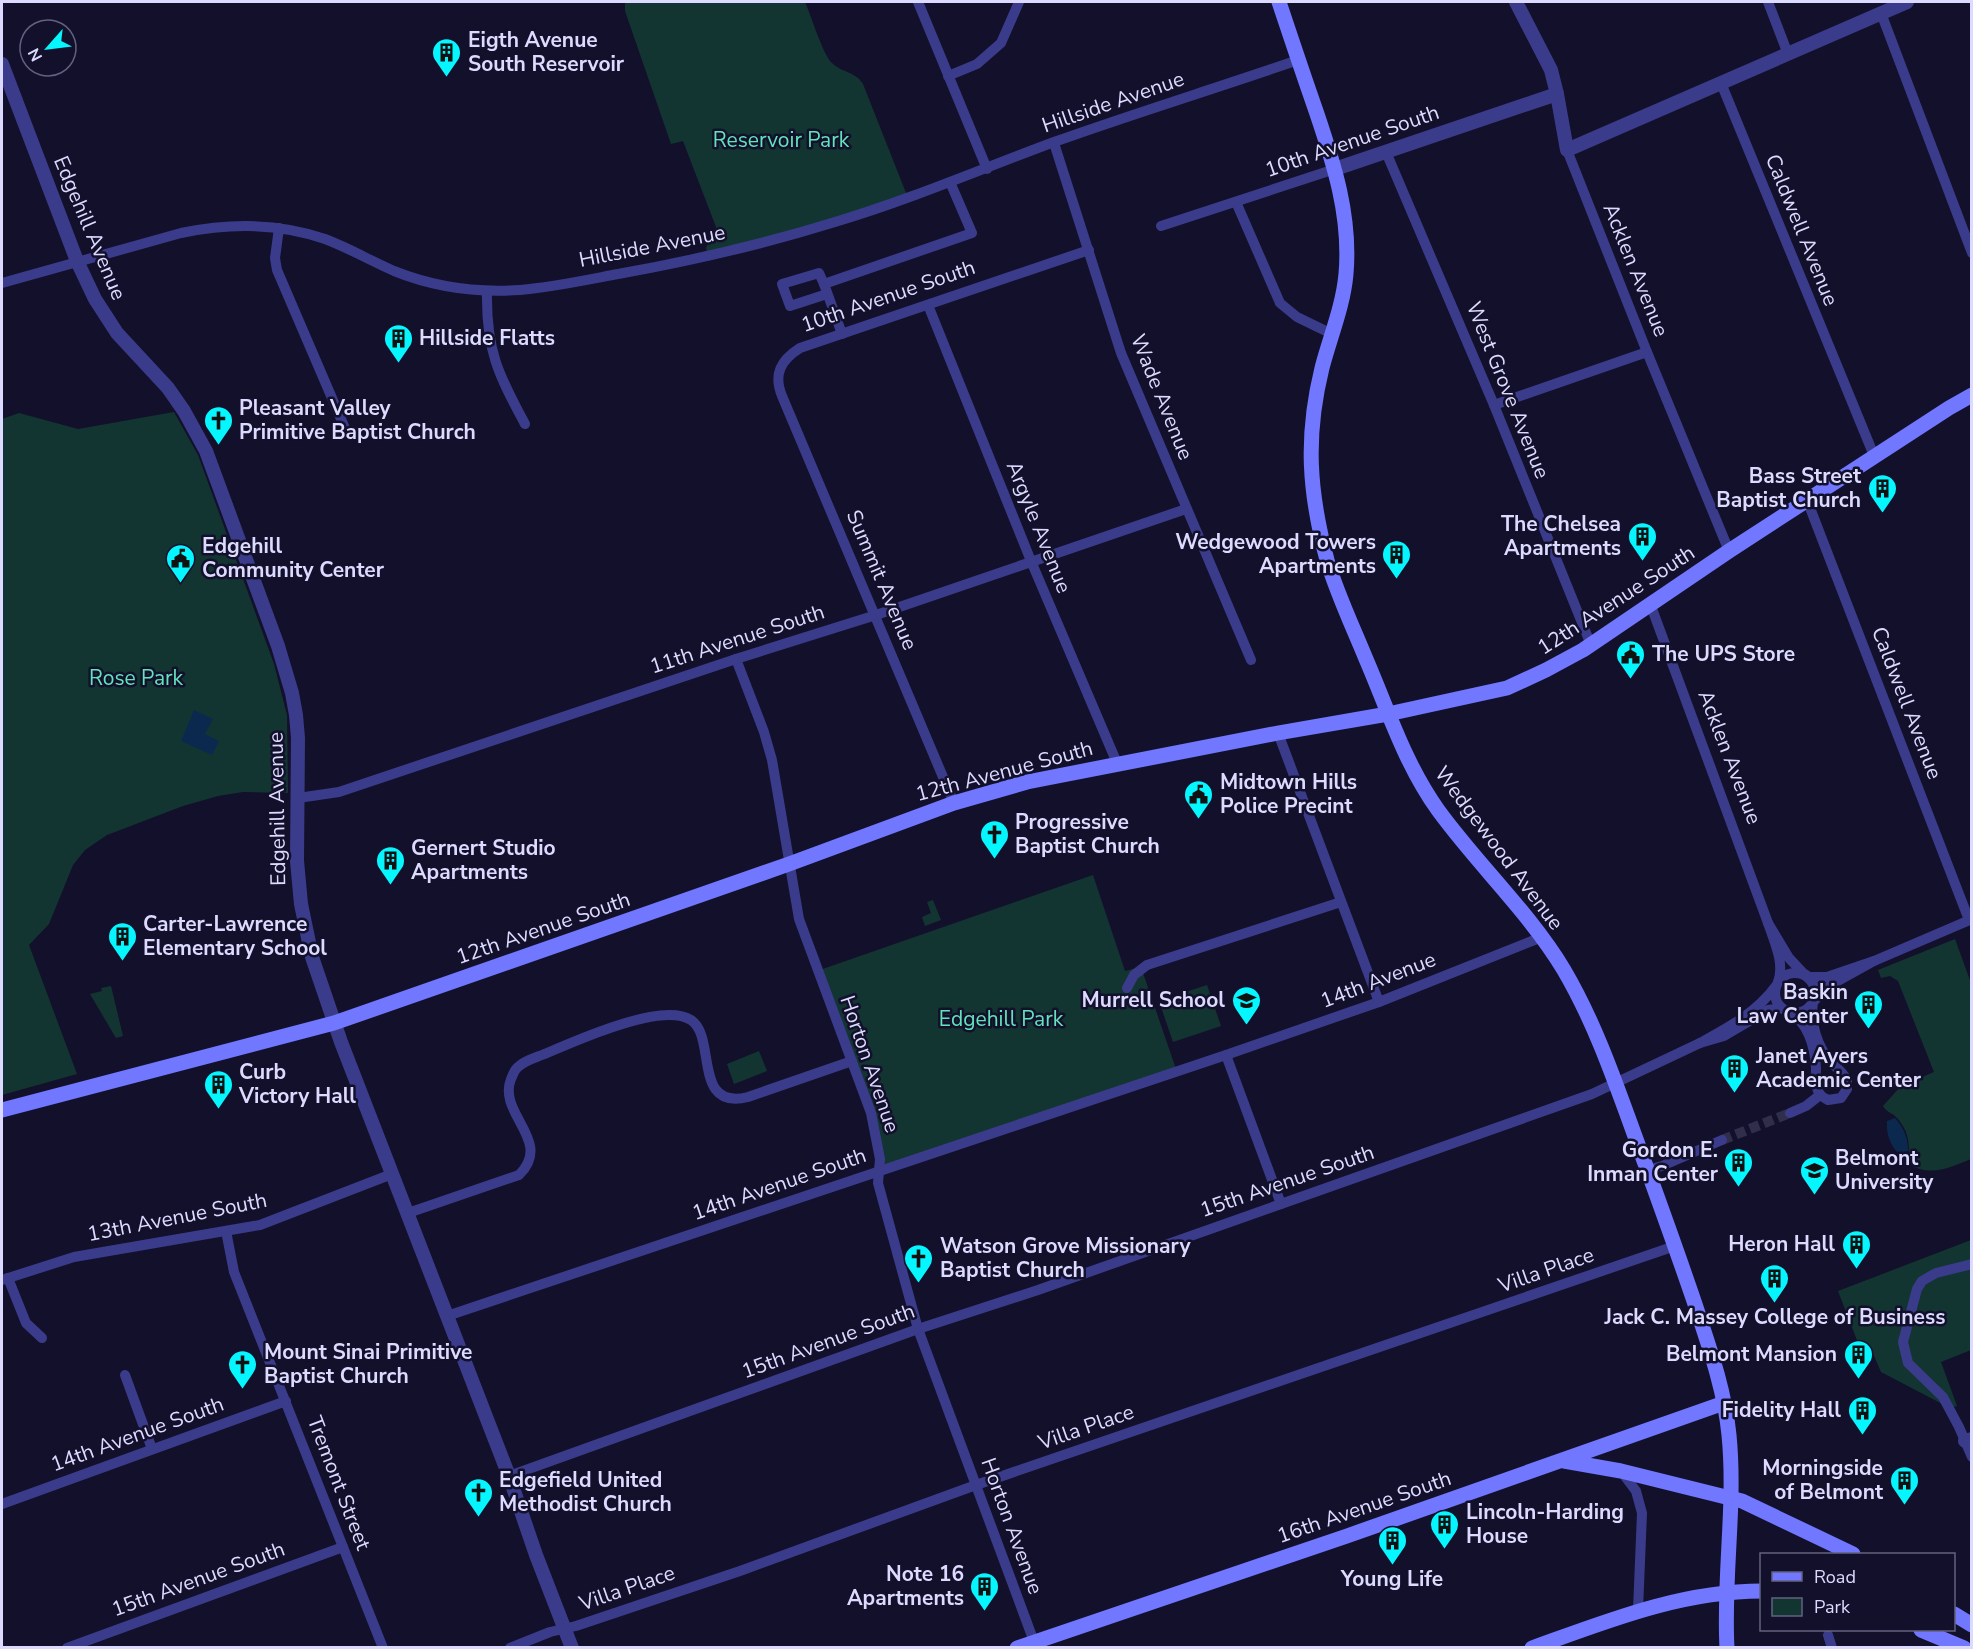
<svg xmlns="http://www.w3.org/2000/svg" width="1973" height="1649" font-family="'Nunito Sans',sans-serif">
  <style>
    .green { fill: #133532 }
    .water { fill: #0b294f }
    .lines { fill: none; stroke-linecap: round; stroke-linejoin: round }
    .minor-tunnel { stroke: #312e4b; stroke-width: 10; stroke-dasharray: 10 5; stroke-linecap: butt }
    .minor { stroke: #3a3c8b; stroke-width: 10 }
    .tertiary { stroke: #3a3c8b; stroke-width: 14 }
    .secondary { stroke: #7177ff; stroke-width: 15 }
    .labels { text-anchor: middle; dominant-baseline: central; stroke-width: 5; stroke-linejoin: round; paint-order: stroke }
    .poi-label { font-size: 21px; font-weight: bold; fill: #dcdaff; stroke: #13102b; text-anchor: start }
    .street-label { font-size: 21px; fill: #dcdaff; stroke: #13102b }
    .park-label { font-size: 21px; fill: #61e4bb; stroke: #13102b }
  </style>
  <rect width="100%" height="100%" fill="#13102b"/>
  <g class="green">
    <path d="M625,2H805C811,15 823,55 832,63C842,73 855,71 863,84L908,198L708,256L706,248L716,227L683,141L671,144L625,11Z"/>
    <polygon points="174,412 198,455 274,664 287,715 288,793 243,792 218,796 183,806 107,835 85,850 73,865 49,924 29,945 77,1074 2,1095 2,419 19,413 78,429"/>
    <polygon points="1093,875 1125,971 1141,967 1177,1072 879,1171 871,1113 817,971"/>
    <polygon points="933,900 941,920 925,926 922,917 931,913 927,902"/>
    <path d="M1955,939L1971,983V1159C1948,1168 1932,1177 1907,1164C1911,1145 1909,1129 1894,1115C1889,1112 1886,1111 1883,1106L1901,1086L1934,1072L1898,981L1890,976L1881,978L1878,970Z"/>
    <polygon points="1207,985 1221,1026 1173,1042 1159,1001"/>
    <polygon points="111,986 123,1036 116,1038 90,994 102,991 101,988"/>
    <polygon points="759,1051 767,1071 734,1084 727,1064"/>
    <polygon points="1971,1240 1971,1350 1941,1362 1957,1406 1950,1408 1881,1372 1872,1351 1860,1348 1838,1291"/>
  </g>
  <g class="water">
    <polygon points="194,710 213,719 205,734 219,741 212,755 181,741"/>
    <path d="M1895,1118C1904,1128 1908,1138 1908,1151L1899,1154C1890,1145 1886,1134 1887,1121Z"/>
  </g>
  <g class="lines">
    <polyline class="minor-tunnel" points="1722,1140 1790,1113"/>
    <g class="minor">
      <polyline points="918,2 987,169"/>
      <polyline points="1768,2 1788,54"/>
      <polyline points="1881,13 1972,253"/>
      <polyline points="948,76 977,64 1001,43 1019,2"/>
      <polyline points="1721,83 1875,458"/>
      <polyline points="1054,143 1121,353 1251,660"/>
      <polyline points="1567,150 1647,352 1729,551"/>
      <polyline points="1386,152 1494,405 1591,645"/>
      <polyline points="1236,202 1280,303 1297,317 1332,334"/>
      <polyline points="1161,226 1335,169"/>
      <polyline points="279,228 275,258 277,270 347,433"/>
      <path d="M2,283L181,233C229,223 279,223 325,239C349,248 371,261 394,271C434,287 477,293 520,290C553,287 586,280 618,274C691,261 764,244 835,222C909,200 981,169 1054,142C1135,113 1217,88 1298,60"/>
      <polyline points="824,284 819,273 782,284 790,306 827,294"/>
      <path d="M487,292C486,350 498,374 525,424"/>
      <polyline points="928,305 1031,561 1117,763"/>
      <polyline points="842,334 824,284 972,233 950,182"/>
      <polyline points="1494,405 1647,352"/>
      <polyline points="1807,500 1969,920"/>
      <polyline points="1651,606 1768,923"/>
      <polyline points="736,659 764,732 772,760 799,919 871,1113 880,1159 878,1183 918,1329 1036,1647"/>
      <polyline points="1278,733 1379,1002"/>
      <polyline points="298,798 339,792 736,659 876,615 1186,509"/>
      <path d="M954,803L782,396C773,374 781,360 800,348L1089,250"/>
      <polyline points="1874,961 1972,919"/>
      <circle cx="1795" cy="993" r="20"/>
      <path d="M1778,982C1785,963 1774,941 1768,923L1789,958L1803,973L1809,977H1827L1874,961L1829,986L1813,1002C1810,1023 1817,1046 1831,1062C1836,1068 1843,1072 1847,1080V1089L1841,1098L1828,1100C1824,1098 1820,1096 1818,1091C1815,1085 1816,1075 1816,1068C1815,1048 1808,1020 1788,1012"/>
      <path d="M1776,986C1756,1013 1729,1027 1700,1043L1724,1036L1768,1010L1782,1008"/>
      <polyline points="1127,988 1134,975 1147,965 1341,902"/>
      <polyline points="1226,1055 1281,1204"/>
      <polyline points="1790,1113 1806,1106 1820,1095"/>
      <polyline points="1647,1170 1662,1166 1722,1140"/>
      <path d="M408,1213L519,1175C554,1141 497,1114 511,1079C513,1075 514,1070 518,1067C525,1060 538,1057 547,1053C568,1044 589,1035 610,1028C630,1021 672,1008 691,1020C717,1037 692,1111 748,1097L852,1061"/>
      <polyline points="226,1231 234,1272 383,1648"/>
      <polyline points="1972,1264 1936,1273 1922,1281 1917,1289 1903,1342 1908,1363 1943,1397 1959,1427 1972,1457"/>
      <polyline points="8,1278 26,1323 42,1338"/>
      <polyline points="2,1280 74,1257 260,1225 392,1174"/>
      <polyline points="447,1316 1226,1055 1379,1002 1542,937"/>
      <polyline points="125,1375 152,1449"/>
      <polyline points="1621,1471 1636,1491 1642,1513 1638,1610"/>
      <polyline points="509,1476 918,1329 1038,1290 1592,1094 1700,1043"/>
      <polyline points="2,1504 286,1401"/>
      <polyline points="1828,1635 1832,1648"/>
      <polyline points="67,1648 343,1547"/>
      <polyline points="510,1648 550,1632 576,1626 740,1571 976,1485 1675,1246"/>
    </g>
    <g class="tertiary">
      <polyline points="1516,2 1551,70 1557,94 1567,150 1907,2"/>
      <polyline points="2,64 77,261 95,299 117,333 168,388 184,411 206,451 278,646 292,693 296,715 298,738 297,861 301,904 312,957 341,1042 509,1476 536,1555 572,1648"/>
      <polyline points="1335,169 1557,94"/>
      <polyline points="1965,1441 1972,1439"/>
    </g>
    <g class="secondary">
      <path d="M1279,2C1291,38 1303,74 1316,111C1334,164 1351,216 1346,274C1343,307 1330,337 1322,368C1305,437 1309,492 1327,560C1337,594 1353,627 1366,659C1388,710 1405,764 1438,810C1478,865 1529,912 1564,970C1601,1033 1623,1106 1649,1174C1666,1221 1683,1268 1699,1316C1712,1355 1725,1394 1729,1435C1736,1506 1723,1577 1727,1648"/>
      <polyline points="2,1110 334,1023 789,864 954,803 1027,782 1278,733 1388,714 1507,688 1546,670 1583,650 1729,551 1949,408 1972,395"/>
      <polyline points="1564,1461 1621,1471 1742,1501 1853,1554"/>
      <polyline points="1954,1614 1972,1625"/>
      <polyline points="1921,1630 1964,1648"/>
      <polyline points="1017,1648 1347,1536 1724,1403"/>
      <path d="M1532,1648C1607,1621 1681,1591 1762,1591"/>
    </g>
  </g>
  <defs>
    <symbol id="building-pin" viewBox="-11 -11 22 30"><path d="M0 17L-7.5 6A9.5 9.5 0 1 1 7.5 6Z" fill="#06f6ff" stroke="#13102b"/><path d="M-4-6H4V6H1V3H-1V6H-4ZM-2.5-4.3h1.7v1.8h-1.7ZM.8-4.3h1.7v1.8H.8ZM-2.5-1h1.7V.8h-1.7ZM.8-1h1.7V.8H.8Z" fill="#111"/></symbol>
    <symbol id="church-pin" viewBox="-11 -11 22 30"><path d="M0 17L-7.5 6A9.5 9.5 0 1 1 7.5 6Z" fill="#06f6ff" stroke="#13102b"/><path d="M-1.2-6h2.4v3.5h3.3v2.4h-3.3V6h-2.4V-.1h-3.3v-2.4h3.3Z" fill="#111"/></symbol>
    <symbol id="civic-pin" viewBox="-11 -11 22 30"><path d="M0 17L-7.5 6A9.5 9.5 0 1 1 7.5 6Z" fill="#06f6ff" stroke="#13102b"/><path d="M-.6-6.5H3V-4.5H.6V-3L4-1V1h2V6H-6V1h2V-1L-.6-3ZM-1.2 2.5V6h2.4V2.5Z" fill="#111"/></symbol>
    <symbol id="school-pin" viewBox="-11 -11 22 30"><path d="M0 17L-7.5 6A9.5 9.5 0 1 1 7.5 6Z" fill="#06f6ff" stroke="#13102b"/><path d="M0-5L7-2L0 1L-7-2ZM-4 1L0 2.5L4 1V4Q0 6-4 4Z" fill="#111"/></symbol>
    <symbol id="university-pin" viewBox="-11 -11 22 30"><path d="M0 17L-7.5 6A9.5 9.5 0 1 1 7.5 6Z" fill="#06f6ff" stroke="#13102b"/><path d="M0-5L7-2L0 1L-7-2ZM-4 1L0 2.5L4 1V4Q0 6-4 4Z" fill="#111"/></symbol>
  </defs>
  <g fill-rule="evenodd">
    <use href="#building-pin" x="430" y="36" width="33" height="45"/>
    <use href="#building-pin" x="382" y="322" width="33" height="45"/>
    <use href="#church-pin" x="202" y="404" width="33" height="45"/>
    <use href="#building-pin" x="1866" y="472" width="33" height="45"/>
    <use href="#building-pin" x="1626" y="520" width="33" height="45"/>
    <use href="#building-pin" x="1380" y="538" width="33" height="45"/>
    <use href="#civic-pin" x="164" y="542" width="33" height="45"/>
    <use href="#civic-pin" x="1614" y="638" width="33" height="45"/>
    <use href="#civic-pin" x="1182" y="778" width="33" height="45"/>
    <use href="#church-pin" x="978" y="818" width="33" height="45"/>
    <use href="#building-pin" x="374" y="844" width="33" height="45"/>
    <use href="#building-pin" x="106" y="920" width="33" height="45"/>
    <use href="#school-pin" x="1230" y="984" width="33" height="45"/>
    <use href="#building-pin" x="1852" y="988" width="33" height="45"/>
    <use href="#building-pin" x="1718" y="1052" width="33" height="45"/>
    <use href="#building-pin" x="202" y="1068" width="33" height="45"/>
    <use href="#building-pin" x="1722" y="1146" width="33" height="45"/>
    <use href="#university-pin" x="1798" y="1154" width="33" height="45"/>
    <use href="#building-pin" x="1840" y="1228" width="33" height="45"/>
    <use href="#church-pin" x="902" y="1242" width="33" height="45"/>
    <use href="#building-pin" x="1758" y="1262" width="33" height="45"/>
    <use href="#building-pin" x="1842" y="1338" width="33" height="45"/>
    <use href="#church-pin" x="226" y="1348" width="33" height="45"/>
    <use href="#building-pin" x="1846" y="1394" width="33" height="45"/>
    <use href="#building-pin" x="1888" y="1464" width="33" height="45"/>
    <use href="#church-pin" x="462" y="1476" width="33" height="45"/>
    <use href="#building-pin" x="1428" y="1508" width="33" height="45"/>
    <use href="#building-pin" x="1376" y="1524" width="33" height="45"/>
    <use href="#building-pin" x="968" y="1570" width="33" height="45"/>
  </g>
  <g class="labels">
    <g class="poi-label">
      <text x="468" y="40">Eigth Avenue<tspan x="468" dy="24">South Reservoir</tspan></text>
      <text x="419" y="338">Hillside Flatts</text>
      <text x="239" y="408">Pleasant Valley<tspan x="239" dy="24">Primitive Baptist Church</tspan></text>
      <text x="1861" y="476" text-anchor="end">Bass Street<tspan x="1861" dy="24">Baptist Church</tspan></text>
      <text x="1621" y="524" text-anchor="end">The Chelsea<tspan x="1621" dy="24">Apartments</tspan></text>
      <text x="1376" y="542" text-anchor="end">Wedgewood Towers<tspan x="1376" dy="24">Apartments</tspan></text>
      <text x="202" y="546">Edgehill<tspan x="202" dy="24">Community Center</tspan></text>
      <text x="1652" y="654">The UPS Store</text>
      <text x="1220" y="782">Midtown Hills<tspan x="1220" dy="24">Police Precint</tspan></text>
      <text x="1015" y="822">Progressive<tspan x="1015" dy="24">Baptist Church</tspan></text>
      <text x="411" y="848">Gernert Studio<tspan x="411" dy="24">Apartments</tspan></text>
      <text x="143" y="924">Carter-Lawrence<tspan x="143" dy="24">Elementary School</tspan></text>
      <text x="1848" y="992" text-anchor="end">Baskin<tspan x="1848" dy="24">Law Center</tspan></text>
      <text x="1225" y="1000" text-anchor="end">Murrell School</text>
      <text x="1756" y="1056">Janet Ayers<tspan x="1756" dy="24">Academic Center</tspan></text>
      <text x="239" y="1072">Curb<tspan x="239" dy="24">Victory Hall</tspan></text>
      <text x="1718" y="1150" text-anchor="end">Gordon E.<tspan x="1718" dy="24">Inman Center</tspan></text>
      <text x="1835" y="1158">Belmont<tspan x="1835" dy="24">University</tspan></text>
      <text x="1835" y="1244" text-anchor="end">Heron Hall</text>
      <text x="940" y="1246">Watson Grove Missionary<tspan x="940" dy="24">Baptist Church</tspan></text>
      <text x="1775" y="1317" text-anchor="middle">Jack C. Massey College of Business</text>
      <text x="264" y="1352">Mount Sinai Primitive<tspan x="264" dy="24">Baptist Church</tspan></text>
      <text x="1837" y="1354" text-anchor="end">Belmont Mansion</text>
      <text x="1841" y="1410" text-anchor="end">Fidelity Hall</text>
      <text x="1883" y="1468" text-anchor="end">Morningside<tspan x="1883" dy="24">of Belmont</tspan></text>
      <text x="499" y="1480">Edgefield United<tspan x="499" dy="24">Methodist Church</tspan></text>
      <text x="1466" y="1512">Lincoln-Harding<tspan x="1466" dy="24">House</tspan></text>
      <text x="964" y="1574" text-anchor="end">Note 16<tspan x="964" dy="24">Apartments</tspan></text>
      <text x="1392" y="1579" text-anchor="middle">Young Life</text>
    </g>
    <g class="street-label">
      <text transform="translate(1113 102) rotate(-19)">Hillside Avenue</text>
      <text transform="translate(1352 141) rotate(-19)">10th Avenue South</text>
      <text transform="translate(90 228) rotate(67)">Edgehill Avenue</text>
      <text transform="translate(1802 230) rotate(68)">Caldwell Avenue</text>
      <text transform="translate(652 246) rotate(-11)">Hillside Avenue</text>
      <text transform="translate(1636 270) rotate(68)">Acklen Avenue</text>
      <text transform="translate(888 296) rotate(-19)">10th Avenue South</text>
      <text transform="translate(1508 390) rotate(68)">West Grove Avenue</text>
      <text transform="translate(1162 397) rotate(68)">Wade Avenue</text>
      <text transform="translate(1039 527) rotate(68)">Argyle Avenue</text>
      <text transform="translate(882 580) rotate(67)">Summit Avenue</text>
      <text transform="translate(1616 600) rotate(-33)">12th Avenue South</text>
      <text transform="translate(737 639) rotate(-18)">11th Avenue South</text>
      <text transform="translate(1907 703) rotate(69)">Caldwell Avenue</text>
      <text transform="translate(1730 757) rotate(69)">Acklen Avenue</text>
      <text transform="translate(1004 771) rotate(-15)">12th Avenue South</text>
      <text transform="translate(277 809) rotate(-91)">Edgehill Avenue</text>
      <text transform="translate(1499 848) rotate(53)">Wedgewood Avenue</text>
      <text transform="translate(543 928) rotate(-19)">12th Avenue South</text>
      <text transform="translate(1378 980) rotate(-21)">14th Avenue</text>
      <text transform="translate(870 1064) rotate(71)">Horton Avenue</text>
      <text transform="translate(1287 1181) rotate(-19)">15th Avenue South</text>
      <text transform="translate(779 1184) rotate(-19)">14th Avenue South</text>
      <text transform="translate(177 1217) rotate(-11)">13th Avenue South</text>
      <text transform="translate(1546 1270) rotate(-19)">Villa Place</text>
      <text transform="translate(828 1341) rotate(-20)">15th Avenue South</text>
      <text transform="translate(1086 1427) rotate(-19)">Villa Place</text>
      <text transform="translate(137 1434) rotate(-20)">14th Avenue South</text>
      <text transform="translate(339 1483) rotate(69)">Tremont Street</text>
      <text transform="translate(1364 1507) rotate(-19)">16th Avenue South</text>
      <text transform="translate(1012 1526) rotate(70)">Horton Avenue</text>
      <text transform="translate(198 1579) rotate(-20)">15th Avenue South</text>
      <text transform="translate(627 1588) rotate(-19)">Villa Place</text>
    </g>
    <g class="park-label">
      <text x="781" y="140">Reservoir Park</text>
      <text x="136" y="678">Rose Park</text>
      <text x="1001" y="1019">Edgehill Park</text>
    </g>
  </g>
  <rect width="1973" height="1649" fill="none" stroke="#dcdaff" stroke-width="6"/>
  <rect x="1760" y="1553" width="195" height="78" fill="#13102b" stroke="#636180" stroke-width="1.5"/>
  <rect x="1772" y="1572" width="30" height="9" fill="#7177ff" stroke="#636180" stroke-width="1.5"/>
  <text x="1814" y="1583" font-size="18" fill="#dcdaff">Road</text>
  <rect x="1772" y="1598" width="30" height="18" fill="#133532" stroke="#636180" stroke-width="1.5"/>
  <text x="1814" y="1613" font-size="18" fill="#dcdaff">Park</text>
  <g transform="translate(48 48) rotate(242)"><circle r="28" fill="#13102b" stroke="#636180" stroke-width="1.5"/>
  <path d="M0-4.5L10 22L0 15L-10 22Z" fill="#06f6ff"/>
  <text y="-9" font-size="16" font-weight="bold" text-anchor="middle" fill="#dcdaff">N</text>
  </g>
</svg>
